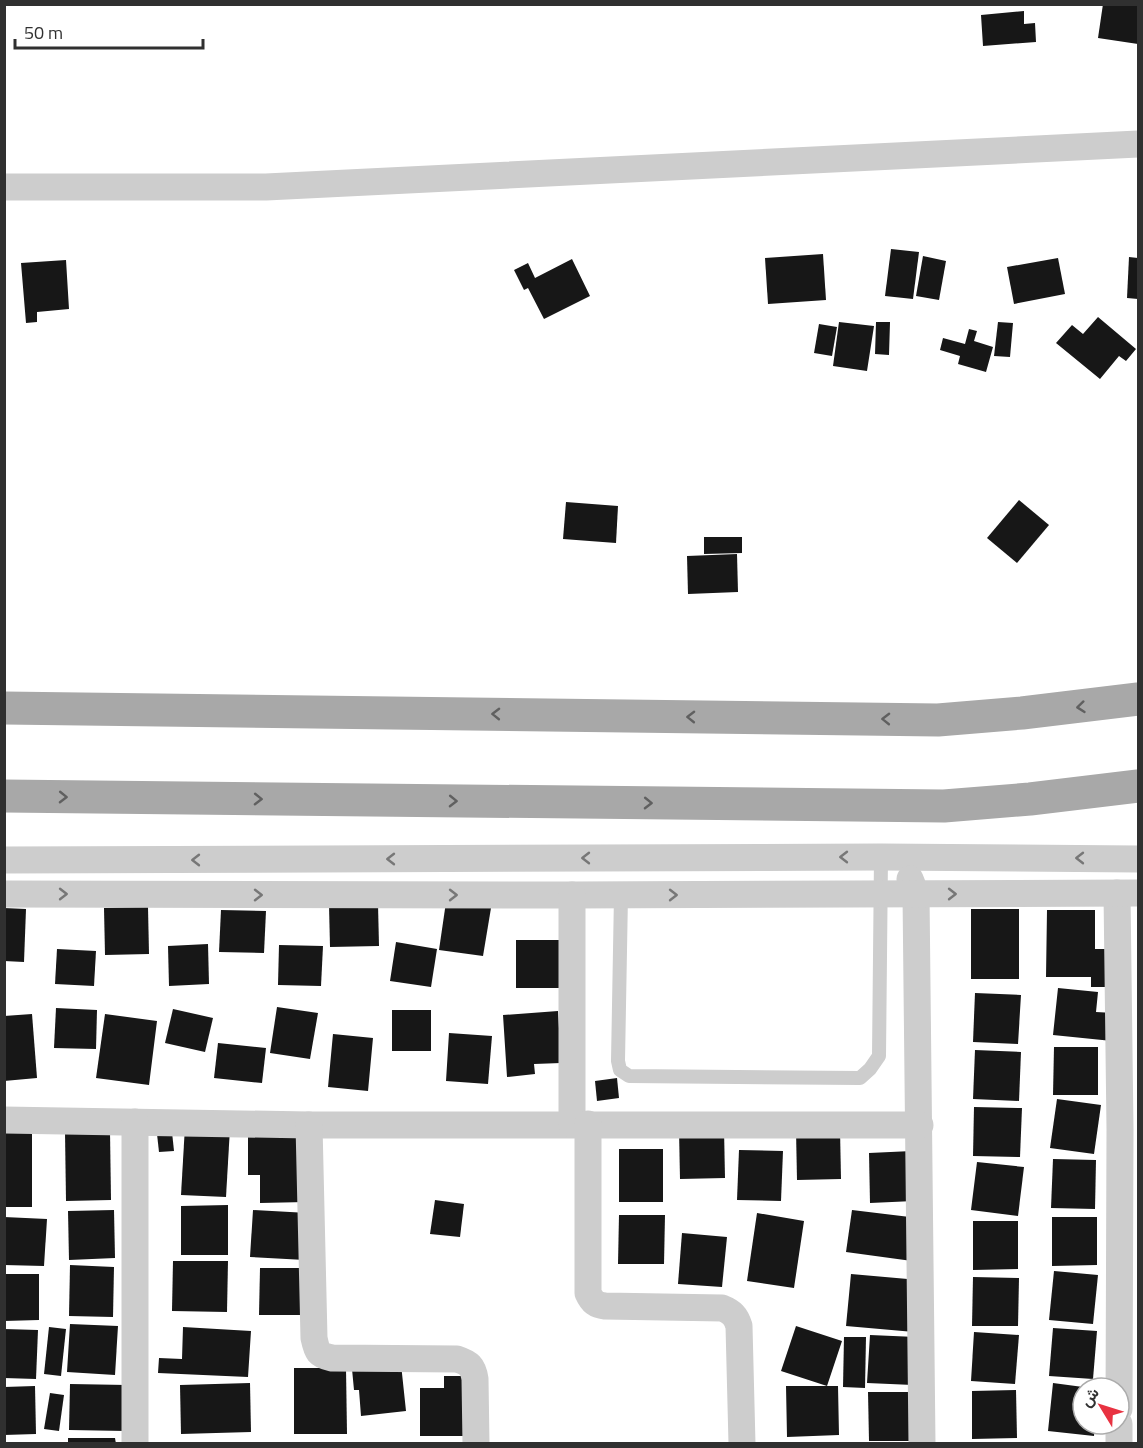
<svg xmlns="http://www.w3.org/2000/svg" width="1143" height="1448" font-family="'Titillium Web',Vazirmatn,sans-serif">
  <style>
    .building { fill: #171717 }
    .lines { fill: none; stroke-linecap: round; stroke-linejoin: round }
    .lane { stroke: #cdcdcd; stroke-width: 14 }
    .street { stroke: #cdcdcd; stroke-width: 27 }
    .primary { stroke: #a8a8a8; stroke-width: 33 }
    .oneway { stroke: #606060 }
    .oneway2 { stroke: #777 }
  </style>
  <rect width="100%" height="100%" fill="#fff"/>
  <g class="building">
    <polygon points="1103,4 1138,4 1138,44 1098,38"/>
    <polygon points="1024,11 1024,24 1035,23 1036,42 983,46 981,15"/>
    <polygon points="891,249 919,252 913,299 885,296"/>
    <polygon points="823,254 826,300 768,304 765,258"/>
    <polygon points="923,256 946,261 939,300 916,296"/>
    <polygon points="1129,257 1138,258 1138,299 1127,298"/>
    <polygon points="1058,258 1065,294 1014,304 1007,267"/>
    <polygon points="572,259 590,296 544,319 528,288 524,290 514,270 528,263 535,278"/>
    <polygon points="66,260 69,309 37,312 37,322 26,323 21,263"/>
    <polygon points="1098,317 1136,349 1126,361 1119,356 1100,379 1056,343 1072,325 1083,334"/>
    <polygon points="839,322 874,326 867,371 833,366"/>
    <polygon points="876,322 890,322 889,355 875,354"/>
    <polygon points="998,322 1013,323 1010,357 994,356"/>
    <polygon points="819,324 837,327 832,356 814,353"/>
    <polygon points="969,329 977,331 974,341 993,347 986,372 958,364 960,356 940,350 943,338 965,344"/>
    <polygon points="1019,500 1049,525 1017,563 987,538"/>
    <polygon points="566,502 618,506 616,543 563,539"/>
    <polygon points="704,537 742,537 742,553 704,554"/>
    <polygon points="737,554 738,592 688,594 687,556"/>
    <polygon points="446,902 491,908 483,956 439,950"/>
    <polygon points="378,904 379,946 330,947 329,905"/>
    <polygon points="148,907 149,954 105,955 104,908"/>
    <polygon points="4,908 26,909 24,962 4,961"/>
    <rect x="971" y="909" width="48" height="70"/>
    <polygon points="221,910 266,911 264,953 219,952"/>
    <polygon points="1047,910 1095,910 1095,949 1110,949 1110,987 1091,987 1091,977 1046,977"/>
    <polygon points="516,940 560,940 561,988 516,988"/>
    <polygon points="396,942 437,949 431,987 390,981"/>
    <polygon points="208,944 209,984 169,986 168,946"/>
    <polygon points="279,945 323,946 321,986 278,985"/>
    <polygon points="57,949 96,951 94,986 55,984"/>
    <polygon points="1058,988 1098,992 1096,1012 1114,1013 1112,1041 1053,1035"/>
    <polygon points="975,993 1021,995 1018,1044 973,1042"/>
    <polygon points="277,1007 318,1013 310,1059 270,1053"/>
    <polygon points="56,1008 97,1010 96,1049 54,1048"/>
    <polygon points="173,1009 213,1018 205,1052 165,1043"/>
    <rect x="392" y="1010" width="39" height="41"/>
    <polygon points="558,1011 561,1063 534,1064 535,1074 507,1077 503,1015"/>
    <polygon points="32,1014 37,1078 4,1081 4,1016"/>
    <polygon points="105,1014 157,1021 149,1085 96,1078"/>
    <polygon points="449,1033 492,1036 488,1084 446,1081"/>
    <polygon points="333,1034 373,1038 368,1091 328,1087"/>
    <polygon points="218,1043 266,1048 262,1083 214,1078"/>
    <polygon points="1054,1047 1098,1047 1098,1095 1053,1095"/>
    <polygon points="975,1050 1021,1052 1019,1101 973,1099"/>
    <polygon points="617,1078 619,1098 597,1101 595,1081"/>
    <polygon points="1057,1099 1101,1105 1094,1154 1050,1148"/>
    <polygon points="974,1107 1022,1108 1020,1157 973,1156"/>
    <polygon points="185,1126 230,1128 226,1197 181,1195"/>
    <polygon points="724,1129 725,1178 680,1179 679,1130"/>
    <polygon points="840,1129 841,1179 797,1180 796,1130"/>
    <polygon points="110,1131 111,1200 66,1201 65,1132"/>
    <rect x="4" y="1132" width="28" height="75"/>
    <polygon points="172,1132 174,1151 159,1152 157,1134"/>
    <polygon points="248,1135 305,1135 306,1202 260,1203 260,1175 248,1175"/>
    <rect x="619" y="1149" width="44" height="53"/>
    <polygon points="739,1150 783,1151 781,1201 737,1200"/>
    <polygon points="912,1151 914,1201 870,1203 869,1153"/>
    <polygon points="1053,1159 1096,1160 1095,1209 1051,1208"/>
    <polygon points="977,1162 1024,1167 1018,1216 971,1210"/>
    <polygon points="435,1200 464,1204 460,1237 430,1234"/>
    <polygon points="228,1205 228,1255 181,1255 181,1206"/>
    <polygon points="114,1210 115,1258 69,1260 68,1211"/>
    <polygon points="253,1210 308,1213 305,1260 250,1257"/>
    <polygon points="852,1210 918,1218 912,1261 846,1252"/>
    <polygon points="757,1213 804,1221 794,1288 747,1281"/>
    <polygon points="619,1215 665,1215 664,1264 618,1264"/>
    <polygon points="4,1217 47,1219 44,1266 4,1265"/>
    <polygon points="1052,1217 1097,1217 1097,1265 1052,1266"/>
    <polygon points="973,1221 1018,1221 1018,1269 973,1270"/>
    <polygon points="682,1233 727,1237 722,1287 678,1284"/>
    <polygon points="173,1261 228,1261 227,1312 172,1311"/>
    <polygon points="70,1265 114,1267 113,1317 69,1316"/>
    <polygon points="260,1268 302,1268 302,1315 259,1315"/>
    <polygon points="1054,1271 1098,1275 1093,1324 1049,1320"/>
    <polygon points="4,1274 39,1274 39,1320 4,1321"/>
    <polygon points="851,1274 919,1280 914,1332 846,1326"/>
    <polygon points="973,1277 1019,1278 1018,1326 972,1326"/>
    <polygon points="70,1324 118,1326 115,1375 67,1372"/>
    <polygon points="796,1326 842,1341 827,1386 838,1386 839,1435 787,1437 786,1386 827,1386 781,1371"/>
    <polygon points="49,1327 66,1329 61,1376 44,1374"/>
    <polygon points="183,1327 251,1331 248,1377 158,1373 159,1358 182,1359"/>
    <polygon points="1053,1328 1097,1331 1093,1379 1049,1376"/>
    <polygon points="4,1329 38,1330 36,1379 4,1378"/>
    <polygon points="974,1332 1019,1335 1015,1384 971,1381"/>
    <polygon points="870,1335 916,1337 913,1385 867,1383"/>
    <polygon points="844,1337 866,1337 865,1388 843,1387"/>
    <polygon points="401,1364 406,1411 361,1416 359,1390 354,1390 352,1369"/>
    <polygon points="294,1368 346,1368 347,1434 294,1434"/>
    <polygon points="444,1376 472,1376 472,1436 420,1436 420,1388 444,1388"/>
    <polygon points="250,1383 251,1432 181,1434 180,1385"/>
    <polygon points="1053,1383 1083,1387 1083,1424 1095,1424 1094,1436 1048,1431"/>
    <polygon points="70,1384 127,1385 126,1431 69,1430"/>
    <polygon points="35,1386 36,1434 4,1435 4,1387"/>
    <polygon points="1016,1390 1017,1438 972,1439 972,1391"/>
    <polygon points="868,1392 915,1392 915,1441 869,1441"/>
    <polygon points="50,1393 64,1395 59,1431 44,1429"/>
    <polygon points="68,1438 115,1438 116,1444 68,1444"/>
  </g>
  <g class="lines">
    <polyline class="lane" points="621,895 618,1061 620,1070 629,1076 860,1078 870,1069 879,1056 881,857"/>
    <g class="street">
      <polyline points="4,187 266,187 1138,144"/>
      <polyline points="4,860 881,857 1138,859"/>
      <polyline points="910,879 916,894 922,1444"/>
      <polyline points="1117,893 1120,1129 1119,1409"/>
      <polyline points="4,894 572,895 1138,893"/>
      <polyline points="4,1120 309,1125 920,1125"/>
      <polyline points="135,1122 135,1444"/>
      <polyline points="572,1124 572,895"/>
      <path d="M588,1124V1293C592,1302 596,1305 605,1306L722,1308C732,1312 736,1316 739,1326L742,1444"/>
      <path d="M309,1125L314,1338C317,1352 318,1355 332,1358L457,1359C469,1363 473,1366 475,1379L476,1444"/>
      <polyline points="1119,1444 1119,1424"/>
    </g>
    <g class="primary">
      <polyline points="4,708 938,720 1022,713 1138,699"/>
      <polyline points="4,796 944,806 1030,799 1138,786"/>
    </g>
  </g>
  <defs><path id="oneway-chevron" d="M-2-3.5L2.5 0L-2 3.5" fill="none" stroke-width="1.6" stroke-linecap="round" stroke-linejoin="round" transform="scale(1.5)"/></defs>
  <g class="oneway">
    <use href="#oneway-chevron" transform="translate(1081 707) rotate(174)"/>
    <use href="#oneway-chevron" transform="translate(496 714) rotate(-179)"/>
    <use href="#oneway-chevron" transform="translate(691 717) rotate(-179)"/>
    <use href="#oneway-chevron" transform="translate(886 719) rotate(-179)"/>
    <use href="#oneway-chevron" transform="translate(63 797) rotate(1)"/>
    <use href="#oneway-chevron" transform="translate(258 799) rotate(1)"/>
    <use href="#oneway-chevron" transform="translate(453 801) rotate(1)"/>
    <use href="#oneway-chevron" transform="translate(648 803) rotate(1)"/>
  </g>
  <g class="oneway2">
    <use href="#oneway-chevron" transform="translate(844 857) rotate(180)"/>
    <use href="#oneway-chevron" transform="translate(586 858) rotate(180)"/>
    <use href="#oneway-chevron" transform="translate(1080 858) rotate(-180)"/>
    <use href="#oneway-chevron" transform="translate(391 859) rotate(180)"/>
    <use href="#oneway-chevron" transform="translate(196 860) rotate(180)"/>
    <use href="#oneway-chevron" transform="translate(63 894)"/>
    <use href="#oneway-chevron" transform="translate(952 894)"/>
    <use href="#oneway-chevron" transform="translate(258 895)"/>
    <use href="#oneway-chevron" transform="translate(453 895)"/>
    <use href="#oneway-chevron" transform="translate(673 895)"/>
  </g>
  <rect width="1143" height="1448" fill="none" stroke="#303030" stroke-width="12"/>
  <g transform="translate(1101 1406) rotate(308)"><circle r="28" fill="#ffffff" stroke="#acacac" stroke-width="1.5"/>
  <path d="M0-4.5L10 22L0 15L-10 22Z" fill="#e83241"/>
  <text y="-9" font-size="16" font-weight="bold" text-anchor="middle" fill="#303030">ش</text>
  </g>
  <path d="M15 39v9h188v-9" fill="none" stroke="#303030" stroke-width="3"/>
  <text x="24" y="39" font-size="18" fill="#303030" stroke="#ffffff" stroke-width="4.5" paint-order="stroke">50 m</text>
</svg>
